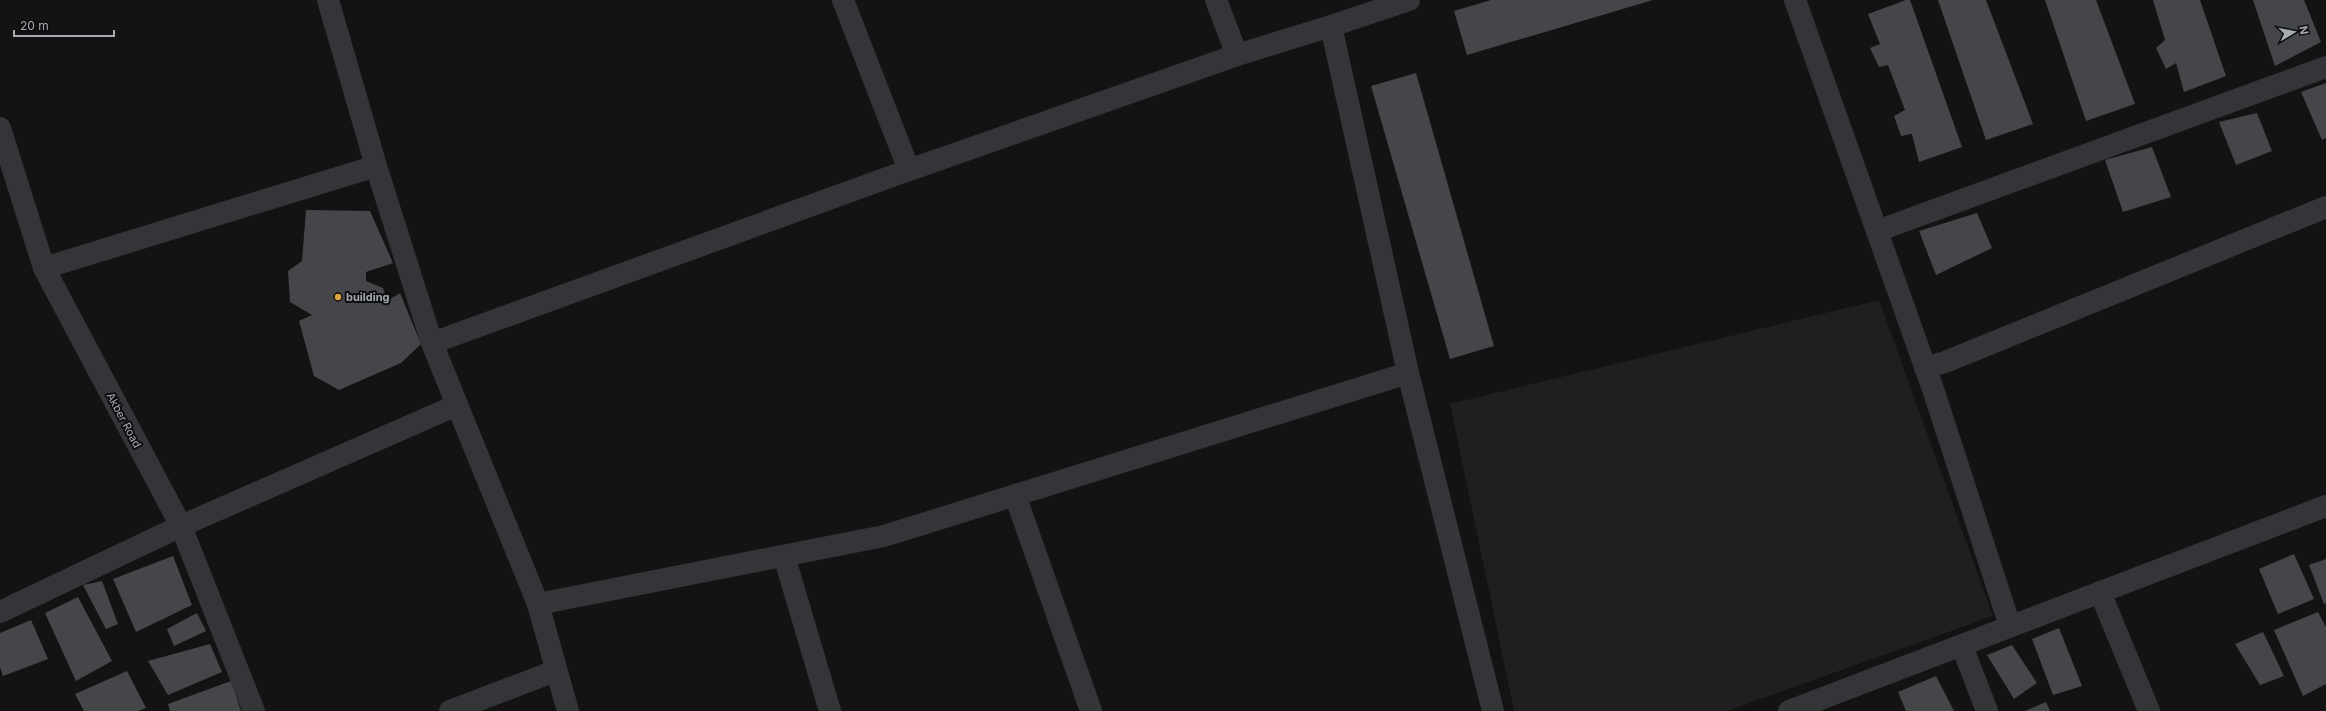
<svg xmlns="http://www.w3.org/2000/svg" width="2326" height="711" font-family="Inter,sans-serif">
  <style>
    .built { fill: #1f1f21 }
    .building { fill: #454649 }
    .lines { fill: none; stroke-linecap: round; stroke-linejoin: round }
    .minor { stroke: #343539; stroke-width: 22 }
    .poi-dot { fill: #dca443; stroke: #0e0e0f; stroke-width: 1.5 }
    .labels { text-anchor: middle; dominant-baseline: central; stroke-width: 4; stroke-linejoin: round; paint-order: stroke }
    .poi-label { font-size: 11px; font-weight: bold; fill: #a6abb3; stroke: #0e0e0f; text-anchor: start }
    .street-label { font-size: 11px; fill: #a6abb3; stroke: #0e0e0f }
  </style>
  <rect width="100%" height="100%" fill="#131314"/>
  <polygon class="built" points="1879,300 1993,616 1727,711 1514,711 1450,404"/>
  <g class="building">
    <polygon points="1491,0 1653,0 1467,55 1454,11"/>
    <polygon points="1906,0 1910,0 1962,147 1919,162 1912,134 1901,136 1894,116 1905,110 1888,65 1879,67 1870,48 1880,44 1868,14"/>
    <polygon points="1938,0 1986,0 2033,124 1986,140"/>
    <polygon points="2045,0 2096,0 2135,104 2086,121"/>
    <polygon points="2153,0 2200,0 2226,76 2184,92 2176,63 2166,69 2156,48 2165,40"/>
    <polygon points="2253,0 2304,0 2321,42 2275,66"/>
    <polygon points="1416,73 1494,346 1450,359 1371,86"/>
    <polygon points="2326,83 2326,138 2322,140 2301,92"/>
    <polygon points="2257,113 2272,151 2236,165 2219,122"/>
    <polygon points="2152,147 2171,197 2123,212 2105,160"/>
    <polygon points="306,210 370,211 393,263 366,272 366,281 383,288 387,301 400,293 421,344 401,363 339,390 314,376 299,321 312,315 290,302 288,271 302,261"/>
    <polygon points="1977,213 1992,248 1936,275 1919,231"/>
    <polygon points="2294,554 2314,599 2278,614 2259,569"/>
    <polygon points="173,556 192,605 136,632 113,579"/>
    <polygon points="2326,559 2326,603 2324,604 2309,565"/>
    <polygon points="102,581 118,624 106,629 83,585"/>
    <polygon points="78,597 112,661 76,681 45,613"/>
    <polygon points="2318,612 2326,627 2326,684 2303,696 2274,630"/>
    <polygon points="197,613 206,631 174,646 167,629"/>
    <polygon points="31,620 48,659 3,676 0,667 0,633"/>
    <polygon points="2059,628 2082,686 2053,695 2032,639"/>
    <polygon points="2263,632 2284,676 2260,685 2235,644"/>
    <polygon points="210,644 222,672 168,695 148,661"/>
    <polygon points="2012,645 2037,683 2014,699 1987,655"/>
    <polygon points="127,671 146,708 138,711 84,711 75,694"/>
    <polygon points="1936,676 1954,711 1906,711 1898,692"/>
    <polygon points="231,681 241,711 170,711 168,704"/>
    <polygon points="2046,702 2050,711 2025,711"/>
  </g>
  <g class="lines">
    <g class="minor">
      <polyline points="328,0 376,166 432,343"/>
      <polyline points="1216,0 1237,55"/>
      <polyline points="1795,0 1934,392 2010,626"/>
      <polyline points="1331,26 1409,0"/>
      <polyline points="0,128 44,268 181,526 254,711"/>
      <polyline points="1877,231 2326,67"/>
      <polyline points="44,268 376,166"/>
      <polyline points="1925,368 1945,362 2326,207"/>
      <polyline points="1408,373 1493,711"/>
      <polyline points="1015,495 1091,711"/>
      <polyline points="784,556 830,711"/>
      <polyline points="2100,592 2149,711"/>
      <polyline points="538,604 884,536 1408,373 1331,26 1237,55 909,170"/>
      <polyline points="0,612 181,526 457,405"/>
      <polyline points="1962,646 1987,711"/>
      <polyline points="450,711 555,671"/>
      <polyline points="568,711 538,604 432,343 909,170 843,0"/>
      <polyline points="1789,711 2326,506"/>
    </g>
  </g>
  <circle class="poi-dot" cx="338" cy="297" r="4"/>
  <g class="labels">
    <g class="poi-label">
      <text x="346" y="297">building</text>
    </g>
    <g class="street-label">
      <text transform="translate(124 420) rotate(62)">Akber Road</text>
    </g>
  </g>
  <g transform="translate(2294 32) rotate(80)" stroke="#0e0e0f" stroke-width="3" paint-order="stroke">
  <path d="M0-3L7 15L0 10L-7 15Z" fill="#a6abb3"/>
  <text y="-6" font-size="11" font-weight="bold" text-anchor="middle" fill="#a6abb3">N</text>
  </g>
  <path d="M14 30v6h100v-6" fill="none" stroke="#a6abb3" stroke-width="2"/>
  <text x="20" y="30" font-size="12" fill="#a6abb3" stroke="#0e0e0f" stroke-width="3" paint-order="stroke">20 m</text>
</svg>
